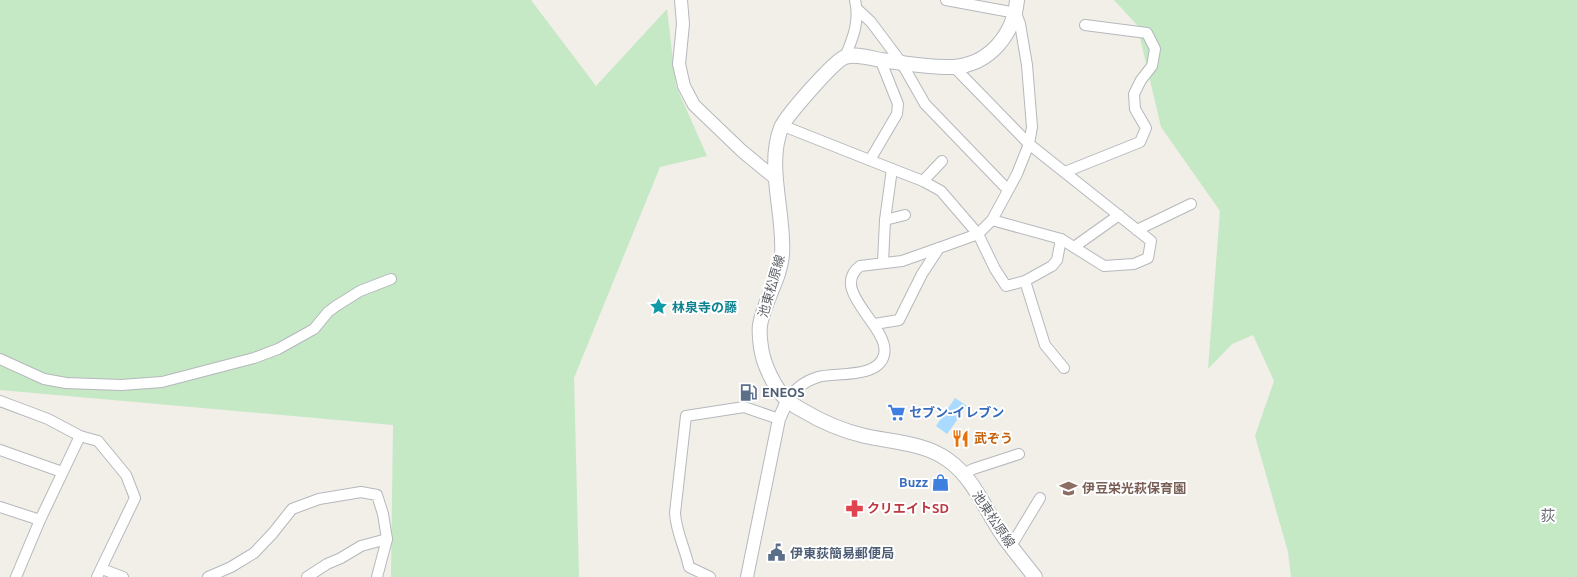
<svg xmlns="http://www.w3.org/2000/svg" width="1577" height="577" font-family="Ubuntu,'Noto Sans JP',sans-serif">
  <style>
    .green { fill: #c5e8c5 }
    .water { fill: #aadaff }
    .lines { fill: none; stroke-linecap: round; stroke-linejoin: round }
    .minor-casing { stroke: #b5b8bc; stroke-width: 12 }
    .tertiary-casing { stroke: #b5b8bc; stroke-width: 14 }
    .secondary-casing { stroke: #b6babf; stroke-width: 16 }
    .minor { stroke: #fff; stroke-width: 10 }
    .tertiary { stroke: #fff; stroke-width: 12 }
    .secondary { stroke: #fff; stroke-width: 14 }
    .labels { text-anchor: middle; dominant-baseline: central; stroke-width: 4; stroke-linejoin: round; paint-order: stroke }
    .street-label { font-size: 13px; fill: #5f6368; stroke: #fff }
    .culture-label { font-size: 13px; font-weight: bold; fill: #0d838f; stroke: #fff; text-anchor: start }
    .service-label { font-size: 13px; font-weight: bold; fill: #4e5e75; stroke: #fff; text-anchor: start }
    .shop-label { font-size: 13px; font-weight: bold; fill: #366cbe; stroke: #fff; text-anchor: start }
    .food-label { font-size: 13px; font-weight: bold; fill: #c56008; stroke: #fff; text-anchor: start }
    .education-label { font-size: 13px; font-weight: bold; fill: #785e54; stroke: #fff; text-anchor: start }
    .health-label { font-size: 13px; font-weight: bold; fill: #be3a42; stroke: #fff; text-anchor: start }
    .quarter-label { font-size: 15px; fill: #70757a; stroke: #fff }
  </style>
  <rect width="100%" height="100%" fill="#f1efe8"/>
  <g class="green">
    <polygon points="0,0 531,0 596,86 667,9 676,86 707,156 660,167 574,378 579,577 391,577 393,425 0,390"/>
    <polygon points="1114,0 1577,0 1577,577 1291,577 1288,552 1255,436 1274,381 1253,335 1232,344 1208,369 1220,211 1161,127 1137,25"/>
  </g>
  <polygon class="water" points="955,398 967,406 947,434 936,426"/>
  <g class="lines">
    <defs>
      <g id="minor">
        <polyline points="857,9 871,22 901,62 925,104 1008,190"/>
        <path d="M845,57C853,38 860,21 855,0"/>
        <polyline points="954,67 1029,144 1151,241 1148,258 1134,264 1104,266 1061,239 992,220"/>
        <polyline points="781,125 892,169 885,220 883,262"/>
        <polyline points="870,160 897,114 898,104 880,59"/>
        <polyline points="892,169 923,181 941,191 978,234 995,269 1006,286 1025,281 1045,345 1064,368"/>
        <polyline points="1065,172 1140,142 1146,128 1135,109 1134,94 1141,80 1152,66 1155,49 1147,33 1085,25"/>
        <polyline points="923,181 942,161"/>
        <polyline points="885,220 905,215"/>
        <polyline points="1137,230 1191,204"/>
        <polyline points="1074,247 1119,215"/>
        <polyline points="1025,281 1052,266 1057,260 1061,239"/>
        <polyline points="875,324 899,320 922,274 939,248"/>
        <polyline points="0,359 44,379 66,383 121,385 162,382 254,358 278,349 314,329 328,312 336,306 360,291 391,279"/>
        <polyline points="0,401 48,419 80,436 98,441 126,475 135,498 97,577"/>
        <path d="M787,401C794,389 805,381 818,377C835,372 878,379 884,355C891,327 828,291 860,266L902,261L939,248L978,234L992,220L1017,174L1029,144L1032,127L1027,65L1020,24L1016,13L946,0"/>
        <polyline points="0,450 62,472"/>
        <polyline points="963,474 973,469 1019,454"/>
        <polyline points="0,507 40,520"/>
        <polyline points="1011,546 1040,498"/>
        <polyline points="102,569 123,577"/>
        <polyline points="16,577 40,520 80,436"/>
        <polyline points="208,577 231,567 254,553 273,533 292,509 319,499 361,492 377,495 383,514 387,539 377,577"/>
        <polyline points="307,577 327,564 341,558 361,546 387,539"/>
        <path d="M710,577L689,567C685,548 676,532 675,513L686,416L744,407L779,419"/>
      </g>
      <g id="tertiary">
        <polyline points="681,0 683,24 679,64 684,86 694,105 742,151 776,179"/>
        <polyline points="747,577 779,419 787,401"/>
      </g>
      <path id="secondary" d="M1017,0C1014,34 990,64 954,67C930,68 904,63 881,60C870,58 855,53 845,57C834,61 785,117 781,128C766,167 785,214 782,255C780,279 764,301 760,325C759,332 760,340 761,347C763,364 775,389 787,400C791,404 797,407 802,410C822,422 843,431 865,436C893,442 925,443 948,460C974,478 986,512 1004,537C1014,551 1025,564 1035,577"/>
    </defs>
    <use href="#minor" class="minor-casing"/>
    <use href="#tertiary" class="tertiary-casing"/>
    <use href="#secondary" class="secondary-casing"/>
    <use href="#minor" class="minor"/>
    <use href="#tertiary" class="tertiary"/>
    <use href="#secondary" class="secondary"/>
  </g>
  <defs>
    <symbol id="sight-bare" viewBox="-9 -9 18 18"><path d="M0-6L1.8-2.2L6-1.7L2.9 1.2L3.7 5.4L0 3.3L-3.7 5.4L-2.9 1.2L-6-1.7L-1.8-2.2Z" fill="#0f9aa8" stroke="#fff" stroke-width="2.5" paint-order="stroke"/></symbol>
    <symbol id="fuel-bare" viewBox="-9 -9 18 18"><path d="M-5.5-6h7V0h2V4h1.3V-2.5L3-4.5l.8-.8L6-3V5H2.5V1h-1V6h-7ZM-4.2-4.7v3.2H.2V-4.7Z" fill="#5c6f8a" stroke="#fff" stroke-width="2.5" paint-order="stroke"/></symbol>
    <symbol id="supermarket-bare" viewBox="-9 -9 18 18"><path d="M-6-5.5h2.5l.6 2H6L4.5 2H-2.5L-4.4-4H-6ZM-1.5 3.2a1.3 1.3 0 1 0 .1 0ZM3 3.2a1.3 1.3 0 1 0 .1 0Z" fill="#3f7fe0" stroke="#fff" stroke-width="2.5" paint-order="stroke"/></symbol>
    <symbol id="restaurant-bare" viewBox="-9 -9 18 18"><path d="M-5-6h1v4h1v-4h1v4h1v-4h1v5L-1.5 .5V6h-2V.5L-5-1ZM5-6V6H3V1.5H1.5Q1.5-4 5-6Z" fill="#e8710a" stroke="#fff" stroke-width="2.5" paint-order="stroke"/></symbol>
    <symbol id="shop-bare" viewBox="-9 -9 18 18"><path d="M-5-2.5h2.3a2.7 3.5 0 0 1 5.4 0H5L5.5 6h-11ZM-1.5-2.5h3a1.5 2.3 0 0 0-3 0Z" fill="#3f7fe0" stroke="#fff" stroke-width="2.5" paint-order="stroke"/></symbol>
    <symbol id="school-bare" viewBox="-9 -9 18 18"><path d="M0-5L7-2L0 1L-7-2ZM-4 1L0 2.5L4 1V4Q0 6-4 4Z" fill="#8d6e63" stroke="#fff" stroke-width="2.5" paint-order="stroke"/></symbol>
    <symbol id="pharmacy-bare" viewBox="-9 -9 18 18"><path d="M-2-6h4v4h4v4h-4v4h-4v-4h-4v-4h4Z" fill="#e0444e" stroke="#fff" stroke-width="2.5" paint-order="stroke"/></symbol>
    <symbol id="civic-bare" viewBox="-9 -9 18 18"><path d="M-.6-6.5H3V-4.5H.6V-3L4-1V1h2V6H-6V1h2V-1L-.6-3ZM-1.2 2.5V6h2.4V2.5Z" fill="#5c6f8a" stroke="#fff" stroke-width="2.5" paint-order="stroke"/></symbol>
  </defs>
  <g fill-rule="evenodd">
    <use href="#sight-bare" x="646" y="294" width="25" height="25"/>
    <use href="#fuel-bare" x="736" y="380" width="25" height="25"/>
    <use href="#supermarket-bare" x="884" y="400" width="25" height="25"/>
    <use href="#restaurant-bare" x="948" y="426" width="25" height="25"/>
    <use href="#shop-bare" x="928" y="470" width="25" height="25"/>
    <use href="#school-bare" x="1056" y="476" width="25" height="25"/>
    <use href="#pharmacy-bare" x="842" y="496" width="25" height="25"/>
    <use href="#civic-bare" x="764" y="540" width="25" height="25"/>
  </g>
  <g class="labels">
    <g class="street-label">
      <text transform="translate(771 286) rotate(-74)">池東松原線</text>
      <text transform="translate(994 519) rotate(56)">池東松原線</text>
    </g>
    <g class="culture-label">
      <text x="672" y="307">林泉寺の藤</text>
    </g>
    <g class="service-label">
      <text x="762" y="392">ENEOS</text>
      <text x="790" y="553">伊東荻簡易郵便局</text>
    </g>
    <g class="shop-label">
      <text x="909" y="412">セブン-イレブン</text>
      <text x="928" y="482" text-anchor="end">Buzz</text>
    </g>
    <g class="food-label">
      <text x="974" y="438">武ぞう</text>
    </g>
    <g class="education-label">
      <text x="1082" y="488">伊豆栄光萩保育園</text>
    </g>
    <g class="health-label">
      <text x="867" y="508">クリエイトSD</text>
    </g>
    <g class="quarter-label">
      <text x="1548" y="515">荻</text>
    </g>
  </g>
</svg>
